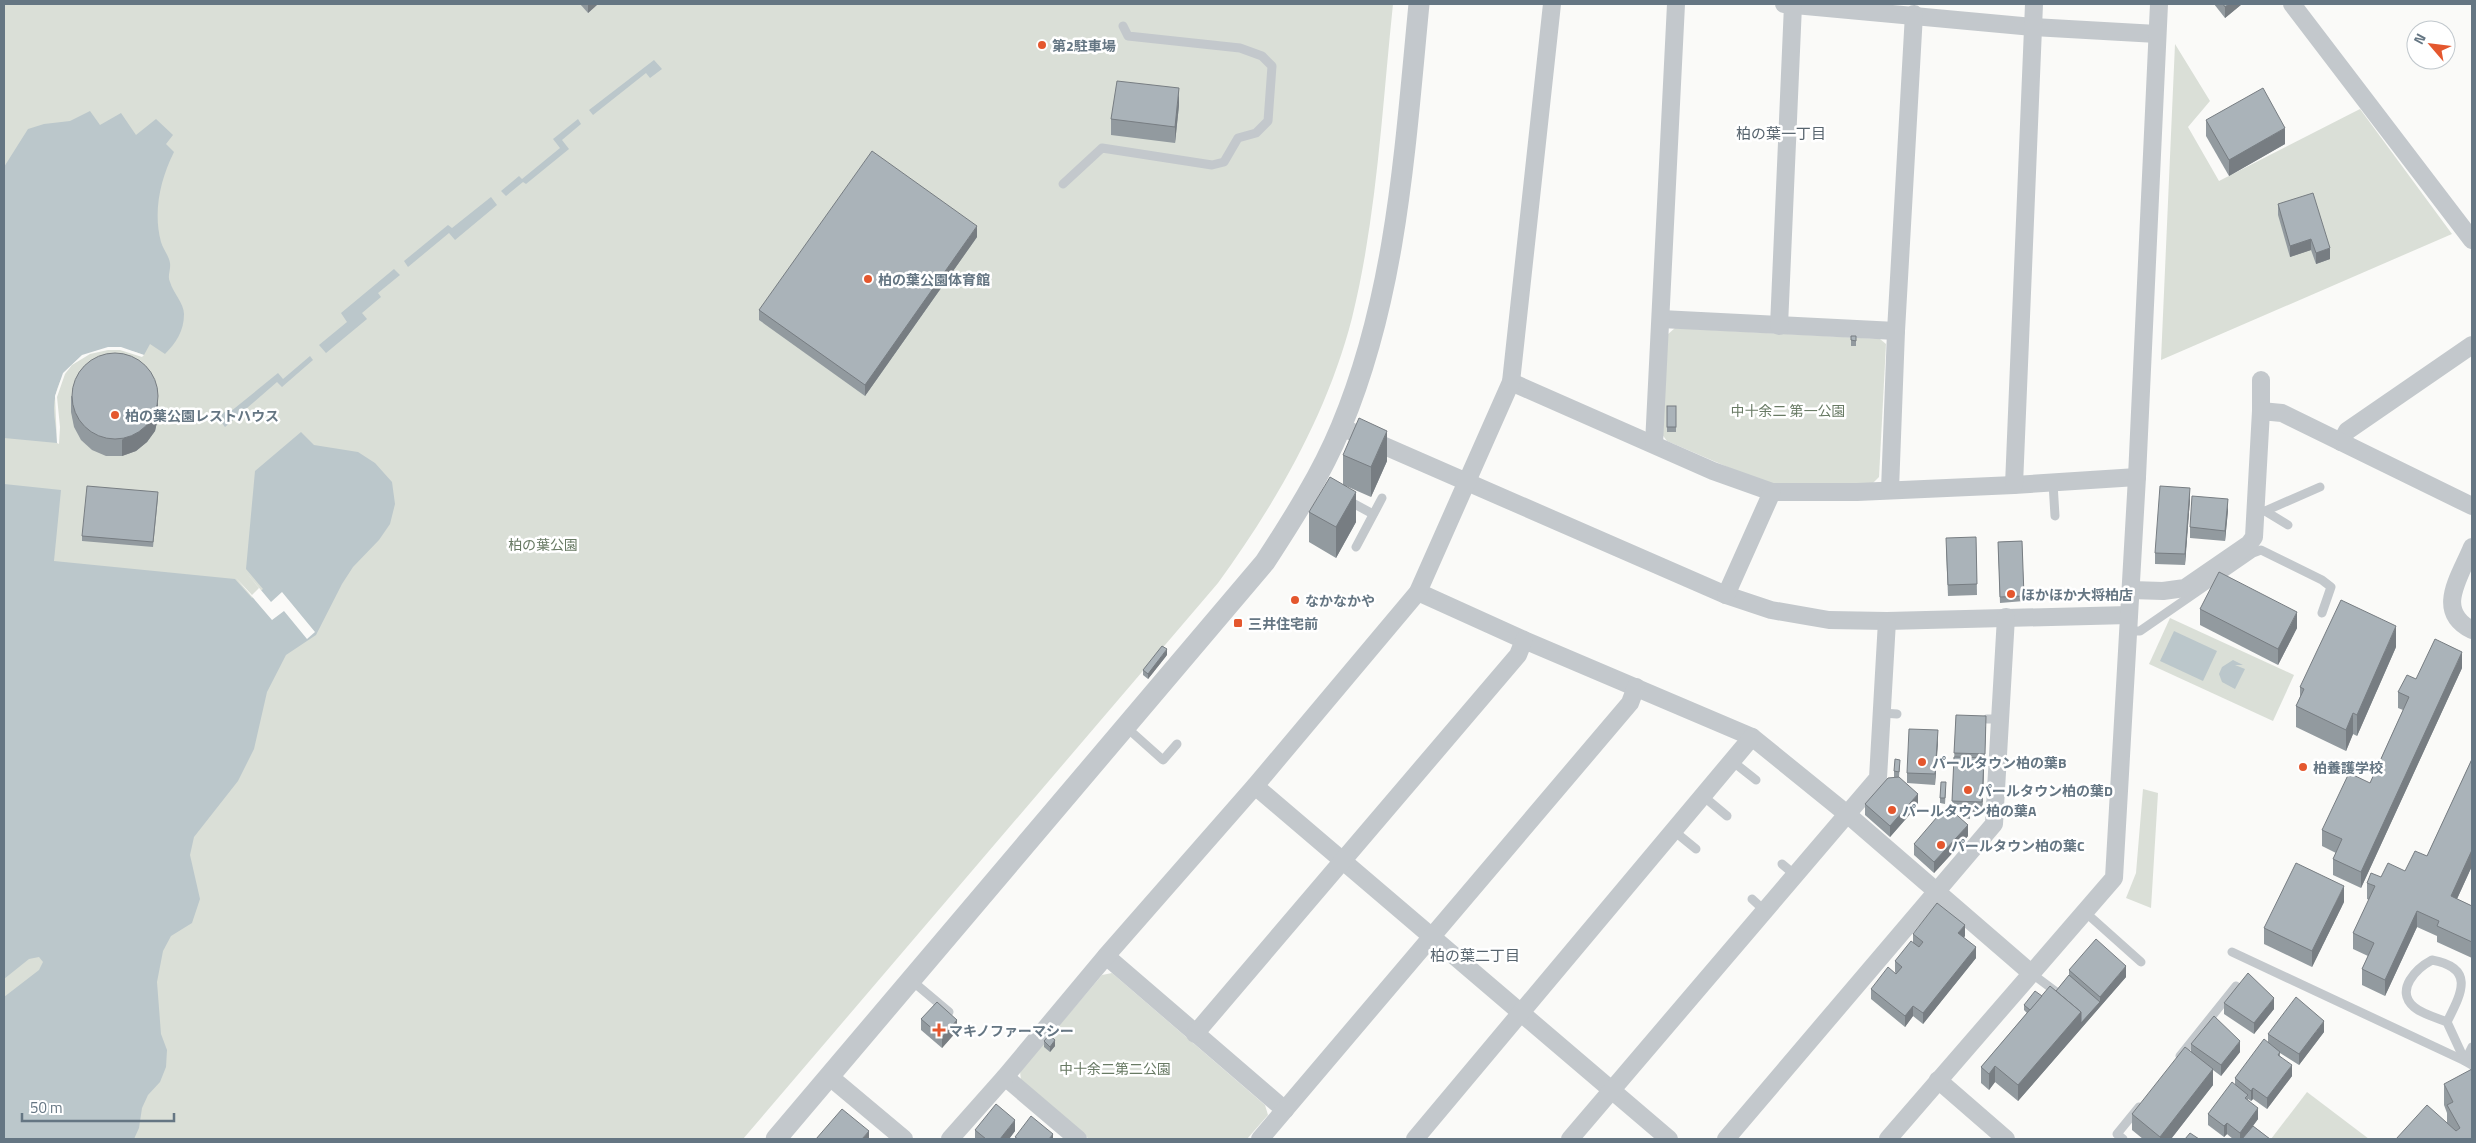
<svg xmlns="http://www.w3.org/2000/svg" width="2476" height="1143" font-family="'Titillium Web','Noto Sans JP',sans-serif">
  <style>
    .green { fill: #dadfd7 }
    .water { fill: #bbc7cb }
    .pier { fill: #fafaf8 }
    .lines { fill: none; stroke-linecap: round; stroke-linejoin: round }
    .service { stroke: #c3c8cc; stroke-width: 9 }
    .minor { stroke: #c3c8cc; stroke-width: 18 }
    .tertiary { stroke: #c3c8cc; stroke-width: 21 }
    .wall { fill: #929a9f }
    .shaded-wall { fill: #777d82 }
    .building { fill: #aab3b9; stroke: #777d82 }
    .poi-dot { fill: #e4572e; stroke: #fff; stroke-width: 2 }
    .labels { text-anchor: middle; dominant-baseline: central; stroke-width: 5; stroke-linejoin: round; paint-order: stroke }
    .poi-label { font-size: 14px; font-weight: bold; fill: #657683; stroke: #fff; text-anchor: start }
    .park-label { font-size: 14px; fill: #687a64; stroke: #fff }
    .neighbourhood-label { font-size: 15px; fill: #57646e; stroke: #fff }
  </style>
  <rect width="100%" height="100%" fill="#fafaf8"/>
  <g class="green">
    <path d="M4,4H1393C1382,109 1377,216 1352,318C1327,415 1276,503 1218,583L743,1139H4Z"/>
    <polygon points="2175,44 2210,101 2188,127 2219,181 2360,109 2452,234 2161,360"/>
    <polygon points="1675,328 1880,339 1886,344 1879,477 1873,483 1767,484 1667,441 1661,433 1667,335"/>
    <polygon points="2170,618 2294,675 2273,721 2149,664"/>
    <polygon points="2143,789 2158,793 2151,908 2126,898 2136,873"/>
    <polygon points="1112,973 1265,1105 1268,1115 1247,1139 1089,1139 1021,1081 1020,1071 1102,975"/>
    <polygon points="2307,1092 2369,1139 2271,1139"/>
  </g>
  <g class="water">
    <polygon points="654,60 662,69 650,78 646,73 593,115 589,110"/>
    <path d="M90,111L100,125L121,113L136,135L156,119L173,135L166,144L174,152C160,180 153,212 161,242C163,249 169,256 170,263C171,270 167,276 170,282C173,293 184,303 184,314C184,331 176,343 165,354L150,344L144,355C100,337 56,359 54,408C54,420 57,431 57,443L4,438V167L28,129L44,124L70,121Z"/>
    <polygon points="578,119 581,124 562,140 569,149 526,184 523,182 506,196 501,191 519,176 522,179 560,148 553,139"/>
    <polygon points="491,197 497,205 455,240 449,233 408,267 404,261 448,225 452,228"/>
    <polygon points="394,269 400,275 378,293 381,297 362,313 367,319 326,353 319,345 347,322 341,313"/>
    <polygon points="310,356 313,360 282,387 277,382 225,427 218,418 228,409 230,412 278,373 283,379"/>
    <polygon points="301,432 314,445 358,452 375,463 392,482 395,504 390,524 379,540 353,567 342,584 316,635 286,655 267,692 254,749 238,781 194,837 190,855 200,899 192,923 171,936 163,951 157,982 161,1034 167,1050 166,1067 160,1082 148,1095 142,1108 139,1128 134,1139 4,1139 4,997 39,970 43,962 39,957 29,959 4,979 4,484 61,490 54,561 235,579 252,598 263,589 246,569 255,471"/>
    <polygon points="2174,631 2217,651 2203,681 2160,661"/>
    <polygon points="2233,660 2243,665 2235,665 2245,669 2235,689 2222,682 2219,674 2222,667"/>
  </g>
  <g class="pier">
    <polygon points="108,347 121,347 144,355 142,357 120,350 108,350 90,354 72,365 65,374 57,397 60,427 59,444 57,443 55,396 63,373 82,355"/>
    <polygon points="245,571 271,602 282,592 315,632 307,639 284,611 272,620 236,578 252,595 259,588"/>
  </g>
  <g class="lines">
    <g class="service">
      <polyline points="1063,184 1102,148 1212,165 1224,162 1238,138 1256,133 1268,121 1272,66 1262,56 1240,48 1128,36 1123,26"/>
      <polyline points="2053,483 2055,516"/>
      <polyline points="1347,500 1373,514"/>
      <polyline points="2265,511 2320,487"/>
      <polyline points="2261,512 2265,511 2288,525"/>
      <polyline points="1356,547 1382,498"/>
      <polyline points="2128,631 2140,631 2253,553 2261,550 2322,580 2331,587 2322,613"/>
      <polyline points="1882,713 1897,714"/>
      <polyline points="1987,719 2000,719"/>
      <polyline points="1126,727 1163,760 1177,744"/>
      <polyline points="1732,761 1756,780"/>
      <polyline points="1703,796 1727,816"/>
      <polyline points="1674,831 1696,849"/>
      <polyline points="1782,864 1795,875"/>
      <polyline points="1752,899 1765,911"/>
      <polyline points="2085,912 2141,962"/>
      <polyline points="2232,952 2465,1061 2472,1047"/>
      <polyline points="2031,973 2059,994"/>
      <polyline points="911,980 949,1012"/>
      <path d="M2447,1022C2461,994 2476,968 2432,960C2417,968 2394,990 2414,1007C2422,1014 2437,1018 2447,1022L2465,1061L2472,1065"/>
      <polyline points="2180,1056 2236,986"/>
      <polyline points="2123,1139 2117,1134 2139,1107"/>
    </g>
    <g class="minor">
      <polyline points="1784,4 2033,27 2157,34"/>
      <polyline points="2292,4 2472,240"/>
      <polyline points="1661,319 1896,331"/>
      <polyline points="1779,326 1793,5"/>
      <polyline points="1511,382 1713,471 1772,492 1857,492 2014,485 2137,477"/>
      <polyline points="2261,411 2261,380"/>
      <polyline points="1341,427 1726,595 1771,610 1829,620 1887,621 2129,615"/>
      <polyline points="2341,442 2347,431 2472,345"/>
      <polyline points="1654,444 1676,4"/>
      <polyline points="2014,485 2034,4"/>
      <polyline points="1890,490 1896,331 1914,14"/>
      <path d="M2472,547C2460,577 2434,611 2472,630"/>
      <polyline points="2131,590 2163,591 2185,588 2249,544 2254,537 2261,411 2282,413 2472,506"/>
      <polyline points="1418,592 1524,640 1752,737 1847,814 2031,973"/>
      <polyline points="1726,595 1772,492"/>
      <polyline points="1255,786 1669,1139"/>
      <polyline points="1106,956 1285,1110"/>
      <polyline points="1195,1034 1518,655 1524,640"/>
      <polyline points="830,1077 904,1139"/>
      <polyline points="1005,1077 1078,1139"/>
      <polyline points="1938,1080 2006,1139"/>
      <polyline points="950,1139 1005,1077 1106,956 1255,786 1418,592 1511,382 1552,4"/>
      <polyline points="1260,1139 1630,703 1636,687"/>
      <polyline points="1415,1139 1752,737"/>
      <polyline points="1570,1139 1878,778 1887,621"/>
      <polyline points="1726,1139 1994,824 2006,617"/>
      <polyline points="1888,1139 2114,878 2137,477 2159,4"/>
    </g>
    <path class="tertiary" d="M776,1139L1265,562C1293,519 1321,475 1341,427C1397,293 1405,147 1419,4"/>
  </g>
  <g class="wall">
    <polygon points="580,4 598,4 588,13"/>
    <polygon points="2214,4 2242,4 2225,18"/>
    <polygon points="1179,105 1175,143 1111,135 1111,119"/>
    <polygon points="2206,120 2285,144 2229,176 2206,136"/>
    <polygon points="2278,204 2330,259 2316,264 2311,250 2290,257 2278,215"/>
    <polygon points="977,237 865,396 759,320 759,310"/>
    <rect x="1851" y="336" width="5" height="10"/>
    <polygon points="71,396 158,418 155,431 147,442 136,451 122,456 106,456 92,450 81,440 74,427 71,412"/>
    <rect x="1667" y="406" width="9" height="26"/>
    <polygon points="1343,455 1387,461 1371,497 1346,486 1356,522 1336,558 1309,542 1309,512 1343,484"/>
    <polygon points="158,498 153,547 82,541 82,536"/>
    <polygon points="2190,499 2185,565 2155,564 2155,553"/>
    <polygon points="2228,510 2225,541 2190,538 2190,527"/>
    <polygon points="1976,537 1977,595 1948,596 1946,549"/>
    <polygon points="2022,541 2024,601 2000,603 1998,542"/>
    <polygon points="2200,609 2297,628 2278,665 2200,625"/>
    <polygon points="2396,647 2357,736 2353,734 2346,751 2296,727 2296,706 2300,697 2300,687"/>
    <polygon points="1167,655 1148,679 1143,675 1143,670"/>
    <polygon points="2462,668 2361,888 2333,875 2333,859 2336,853 2322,846 2322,830 2370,783 2403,710 2398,708 2398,692 2416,679"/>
    <polygon points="1956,715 1986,727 1982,813 1970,812 1970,819 1963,818 1963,812 1953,812 1968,836 1934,873 1914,855 1914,844 1952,810"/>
    <polygon points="1938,741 1935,785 1907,783 1907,773"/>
    <polygon points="2472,759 2472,866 2457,899 2472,906 2472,958 2437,942 2437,936 2417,927 2385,996 2362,985 2362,969 2368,956 2353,949 2353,933 2369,900 2367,899 2367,883 2381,877 2405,871 2427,856"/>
    <polygon points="1900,765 1899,777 1918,805 1890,837 1865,815 1865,804 1897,777 1894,777 1894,771"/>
    <polygon points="1946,788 1945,804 1940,803 1940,798"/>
    <polygon points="2344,902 2312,967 2264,944 2264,928"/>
    <polygon points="1913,934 1965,936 1964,937 1976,958 1923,1024 1913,1016 1905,1027 1871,999 1871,989 1896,974 1895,972 1895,961 1913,943"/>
    <polygon points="2069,970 2126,977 2018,1101 1995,1082 1989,1090 1981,1083 1981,1067 2027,1013 2024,1010 2024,1005 2056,991 2069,975"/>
    <polygon points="2224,1003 2274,1009 2254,1034 2224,1014"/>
    <polygon points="921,1019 957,1031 942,1048 921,1030"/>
    <polygon points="2324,1032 2299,1065 2280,1053 2280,1056 2292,1076 2267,1109 2253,1099 2251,1101 2248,1099 2248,1101 2258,1119 2253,1126 2270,1139 2233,1139 2227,1134 2224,1137 2208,1125 2208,1114 2235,1085 2235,1078 2268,1042 2268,1034"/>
    <polygon points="1044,1041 1055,1046 1050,1052 1044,1047"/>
    <polygon points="2191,1044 2240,1052 2221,1076 2213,1070 2213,1085 2171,1139 2143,1139 2132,1130 2132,1114 2191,1051"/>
    <polygon points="2444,1084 2472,1139 2396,1139 2447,1124 2447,1113 2444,1105"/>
    <polygon points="975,1130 1015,1131 1009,1139 975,1139"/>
  </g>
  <g class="shaded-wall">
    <polygon points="588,4 598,4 588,13"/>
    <polygon points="2229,4 2242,4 2225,18 2225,7"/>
    <polygon points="1179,88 1179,105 1175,143 1175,127"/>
    <polygon points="2285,128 2285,144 2229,176 2229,160"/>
    <polygon points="977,226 977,237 865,396 865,385"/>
    <polygon points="2311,239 2311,250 2290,257 2290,246"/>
    <polygon points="2330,248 2330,259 2316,264 2316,253"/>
    <polygon points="158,402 158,418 155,431 147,442 136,451 122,456 122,440"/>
    <polygon points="1387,431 1387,461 1371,497 1371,467"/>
    <polygon points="2190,488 2190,499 2185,565 2185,554"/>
    <polygon points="1356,492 1356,522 1336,558 1336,527"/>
    <polygon points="2228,499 2228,510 2225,541 2225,531"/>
    <polygon points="2297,612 2297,628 2278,665 2278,649"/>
    <polygon points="2396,626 2396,647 2357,736 2357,715"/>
    <polygon points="1167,649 1167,655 1148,679 1148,674"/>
    <polygon points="2462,652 2462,668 2361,888 2361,872"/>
    <polygon points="2353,713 2353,734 2346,751 2346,730"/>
    <polygon points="1938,730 1938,741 1935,785 1935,774"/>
    <polygon points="1984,758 1984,769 1982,813 1982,802"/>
    <polygon points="1918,794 1918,805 1890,837 1890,826"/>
    <polygon points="1968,825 1968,836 1934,873 1934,862"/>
    <polygon points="2472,850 2472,866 2451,912 2451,896"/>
    <polygon points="2344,886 2344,902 2312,967 2312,951"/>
    <polygon points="2417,911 2417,927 2385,996 2385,980"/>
    <polygon points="1965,925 1965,936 1958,944 1958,933"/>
    <polygon points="1976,947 1976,958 1923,1024 1923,1013"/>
    <polygon points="2126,966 2126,977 2018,1101 2018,1085 2081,1012 2100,1002 2100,997"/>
    <polygon points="2274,998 2274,1009 2254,1034 2254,1023"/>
    <polygon points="1913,1006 1913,1016 1905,1027 1905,1016"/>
    <polygon points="957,1020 957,1031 942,1048 942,1037"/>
    <polygon points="2324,1021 2324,1032 2299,1065 2299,1054"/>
    <polygon points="1055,1040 1055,1046 1050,1052 1050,1047"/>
    <polygon points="2240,1041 2240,1052 2221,1076 2221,1065"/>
    <polygon points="2292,1065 2292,1076 2267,1109 2267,1098"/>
    <polygon points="1995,1066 1995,1082 1989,1090 1989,1074"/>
    <polygon points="2213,1069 2213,1085 2171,1139 2160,1139 2160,1137"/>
    <polygon points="2253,1088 2253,1099 2251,1101 2251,1091"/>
    <polygon points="2258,1108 2258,1119 2243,1139 2240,1139 2240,1133"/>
    <polygon points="1015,1120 1015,1131 1009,1139 1000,1139"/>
    <polygon points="2227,1123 2227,1134 2224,1137 2224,1126"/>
    <polygon points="869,1131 869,1139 862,1139"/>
    <polygon points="1053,1134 1053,1139 1049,1139"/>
  </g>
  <g class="building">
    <polygon points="2223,4 2229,4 2225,7"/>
    <polygon points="1117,81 1179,88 1175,127 1111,119"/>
    <polygon points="2263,88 2285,128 2229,160 2206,120"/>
    <polygon points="872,151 977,226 865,385 759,310"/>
    <polygon points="2313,193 2330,248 2316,253 2311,239 2290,246 2278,204"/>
    <polygon points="1851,336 1856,336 1856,341 1851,340"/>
    <circle cx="115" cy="396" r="43"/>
    <rect x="1667" y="406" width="9" height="21"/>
    <polygon points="1359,418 1387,431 1371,467 1343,455"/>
    <polygon points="1330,477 1356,492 1336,527 1309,512"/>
    <polygon points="87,486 158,492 153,542 82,536"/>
    <polygon points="2160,486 2190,488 2185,554 2155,553"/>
    <polygon points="2192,496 2228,499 2225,531 2190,527"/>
    <polygon points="1976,537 1977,584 1948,585 1946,538"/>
    <polygon points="2022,541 2024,596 2000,597 1998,542"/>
    <polygon points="2219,572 2297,612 2278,649 2200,609"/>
    <polygon points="2341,600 2396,626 2357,715 2353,713 2346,730 2296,706 2304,689 2300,687"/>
    <polygon points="2435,639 2462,652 2361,872 2333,859 2342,839 2322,830 2349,773 2370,783 2409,697 2398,692 2407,675 2416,679"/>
    <polygon points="1162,646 1167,649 1148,674 1143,670"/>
    <polygon points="1956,715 1986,716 1985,754 1954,753"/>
    <polygon points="1909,729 1938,730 1935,774 1907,773"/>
    <polygon points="1954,757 1984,758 1982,802 1952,801"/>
    <polygon points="1895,759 1900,760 1899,772 1894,771"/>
    <polygon points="2472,759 2472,850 2451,896 2472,906 2472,942 2437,926 2439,921 2417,911 2385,980 2362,969 2374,943 2353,933 2375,886 2367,883 2371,873 2381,877 2388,863 2405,871 2415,851 2427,856"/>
    <polygon points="1899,777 1918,794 1890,826 1865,804 1888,778"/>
    <polygon points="1941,782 1946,782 1945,798 1940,798"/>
    <polygon points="1963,807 1970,808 1970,813 1963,813"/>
    <polygon points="1949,808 1968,825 1934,862 1914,844 1943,810"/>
    <polygon points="2296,863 2344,886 2312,951 2264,928"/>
    <polygon points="1937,903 1965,925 1958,933 1976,947 1923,1013 1913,1006 1905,1016 1871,989 1888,967 1896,974 1902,967 1895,961 1911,941 1919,947 1923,942 1913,934"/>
    <polygon points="2096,939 2126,966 2100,997 2069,970"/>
    <polygon points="2248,973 2274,998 2254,1023 2224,1003"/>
    <polygon points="2069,975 2100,1002 2081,1023 2081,1012 2056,991"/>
    <polygon points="2050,986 2081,1012 2018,1085 1995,1066 1989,1074 1981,1067"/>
    <polygon points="2035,991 2042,996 2030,1010 2024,1005"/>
    <polygon points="2296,997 2324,1021 2299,1054 2268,1034"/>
    <polygon points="937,1002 957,1020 942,1037 921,1019"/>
    <polygon points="2214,1016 2240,1041 2221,1065 2191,1044"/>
    <polygon points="1049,1035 1055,1040 1050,1047 1044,1041"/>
    <polygon points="2264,1039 2280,1052 2278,1055 2292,1065 2267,1098 2253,1088 2251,1091 2235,1078"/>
    <polygon points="2185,1047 2213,1069 2160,1137 2132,1114"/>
    <polygon points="2472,1069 2472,1139 2396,1139 2427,1105 2456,1131 2460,1128 2447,1105 2453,1102 2444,1084"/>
    <polygon points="2232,1082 2248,1095 2245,1098 2258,1108 2240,1133 2227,1123 2224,1126 2208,1114"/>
    <polygon points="996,1104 1015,1120 1000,1139 986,1139 975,1130"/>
    <polygon points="842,1109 869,1131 862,1139 816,1139"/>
    <polygon points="1031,1116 1053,1134 1049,1139 1018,1139 1015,1137"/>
    <polygon points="2253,1126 2270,1139 2242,1139"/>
    <polygon points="2190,1133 2199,1139 2185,1139"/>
  </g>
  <g class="poi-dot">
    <circle cx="1042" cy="45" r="5"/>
    <circle cx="868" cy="279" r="5"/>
    <circle cx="115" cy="415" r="5"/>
    <circle cx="2011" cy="594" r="5"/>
    <circle cx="1295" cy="600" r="5"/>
    <rect x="1233" y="618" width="10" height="10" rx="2.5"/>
    <circle cx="1922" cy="762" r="5"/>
    <circle cx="2303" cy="767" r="5"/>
    <circle cx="1968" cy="790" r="5"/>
    <circle cx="1892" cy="810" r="5"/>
    <circle cx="1941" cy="845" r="5"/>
    <path d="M936.5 1022.5h5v5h5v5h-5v5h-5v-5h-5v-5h5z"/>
  </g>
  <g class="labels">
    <g class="poi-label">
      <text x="1052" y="45">第2駐車場</text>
      <text x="878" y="279">柏の葉公園体育館</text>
      <text x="125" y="415">柏の葉公園レストハウス</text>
      <text x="2021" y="594">ほかほか大将柏店</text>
      <text x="1305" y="600">なかなかや</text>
      <text x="1248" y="623">三井住宅前</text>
      <text x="1932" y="762">パールタウン柏の葉B</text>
      <text x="2313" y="767">柏養護学校</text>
      <text x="1978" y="790">パールタウン柏の葉D</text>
      <text x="1902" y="810">パールタウン柏の葉A</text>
      <text x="1951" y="845">パールタウン柏の葉C</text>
      <text x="949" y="1030">マキノファーマシー</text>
    </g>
    <g class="park-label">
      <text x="1788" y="410">中十余二 第一公園</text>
      <text x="543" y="544">柏の葉公園</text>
      <text x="1115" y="1068">中十余二第二公園</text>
    </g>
    <g class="neighbourhood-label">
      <text x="1781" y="133">柏の葉一丁目</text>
      <text x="1475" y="955">柏の葉二丁目</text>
    </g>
  </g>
  <rect width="2476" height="1143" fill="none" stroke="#657683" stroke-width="10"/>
  <g transform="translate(2431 45) rotate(298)"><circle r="24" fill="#ffffff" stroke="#c1c8cd"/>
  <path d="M0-4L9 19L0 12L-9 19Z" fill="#e4572e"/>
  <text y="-8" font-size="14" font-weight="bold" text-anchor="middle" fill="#657683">N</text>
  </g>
  <path d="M22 1113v8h152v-8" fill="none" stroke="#657683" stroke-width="2.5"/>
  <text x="30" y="1113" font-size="15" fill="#657683" stroke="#ffffff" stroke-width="4" paint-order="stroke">50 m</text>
</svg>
